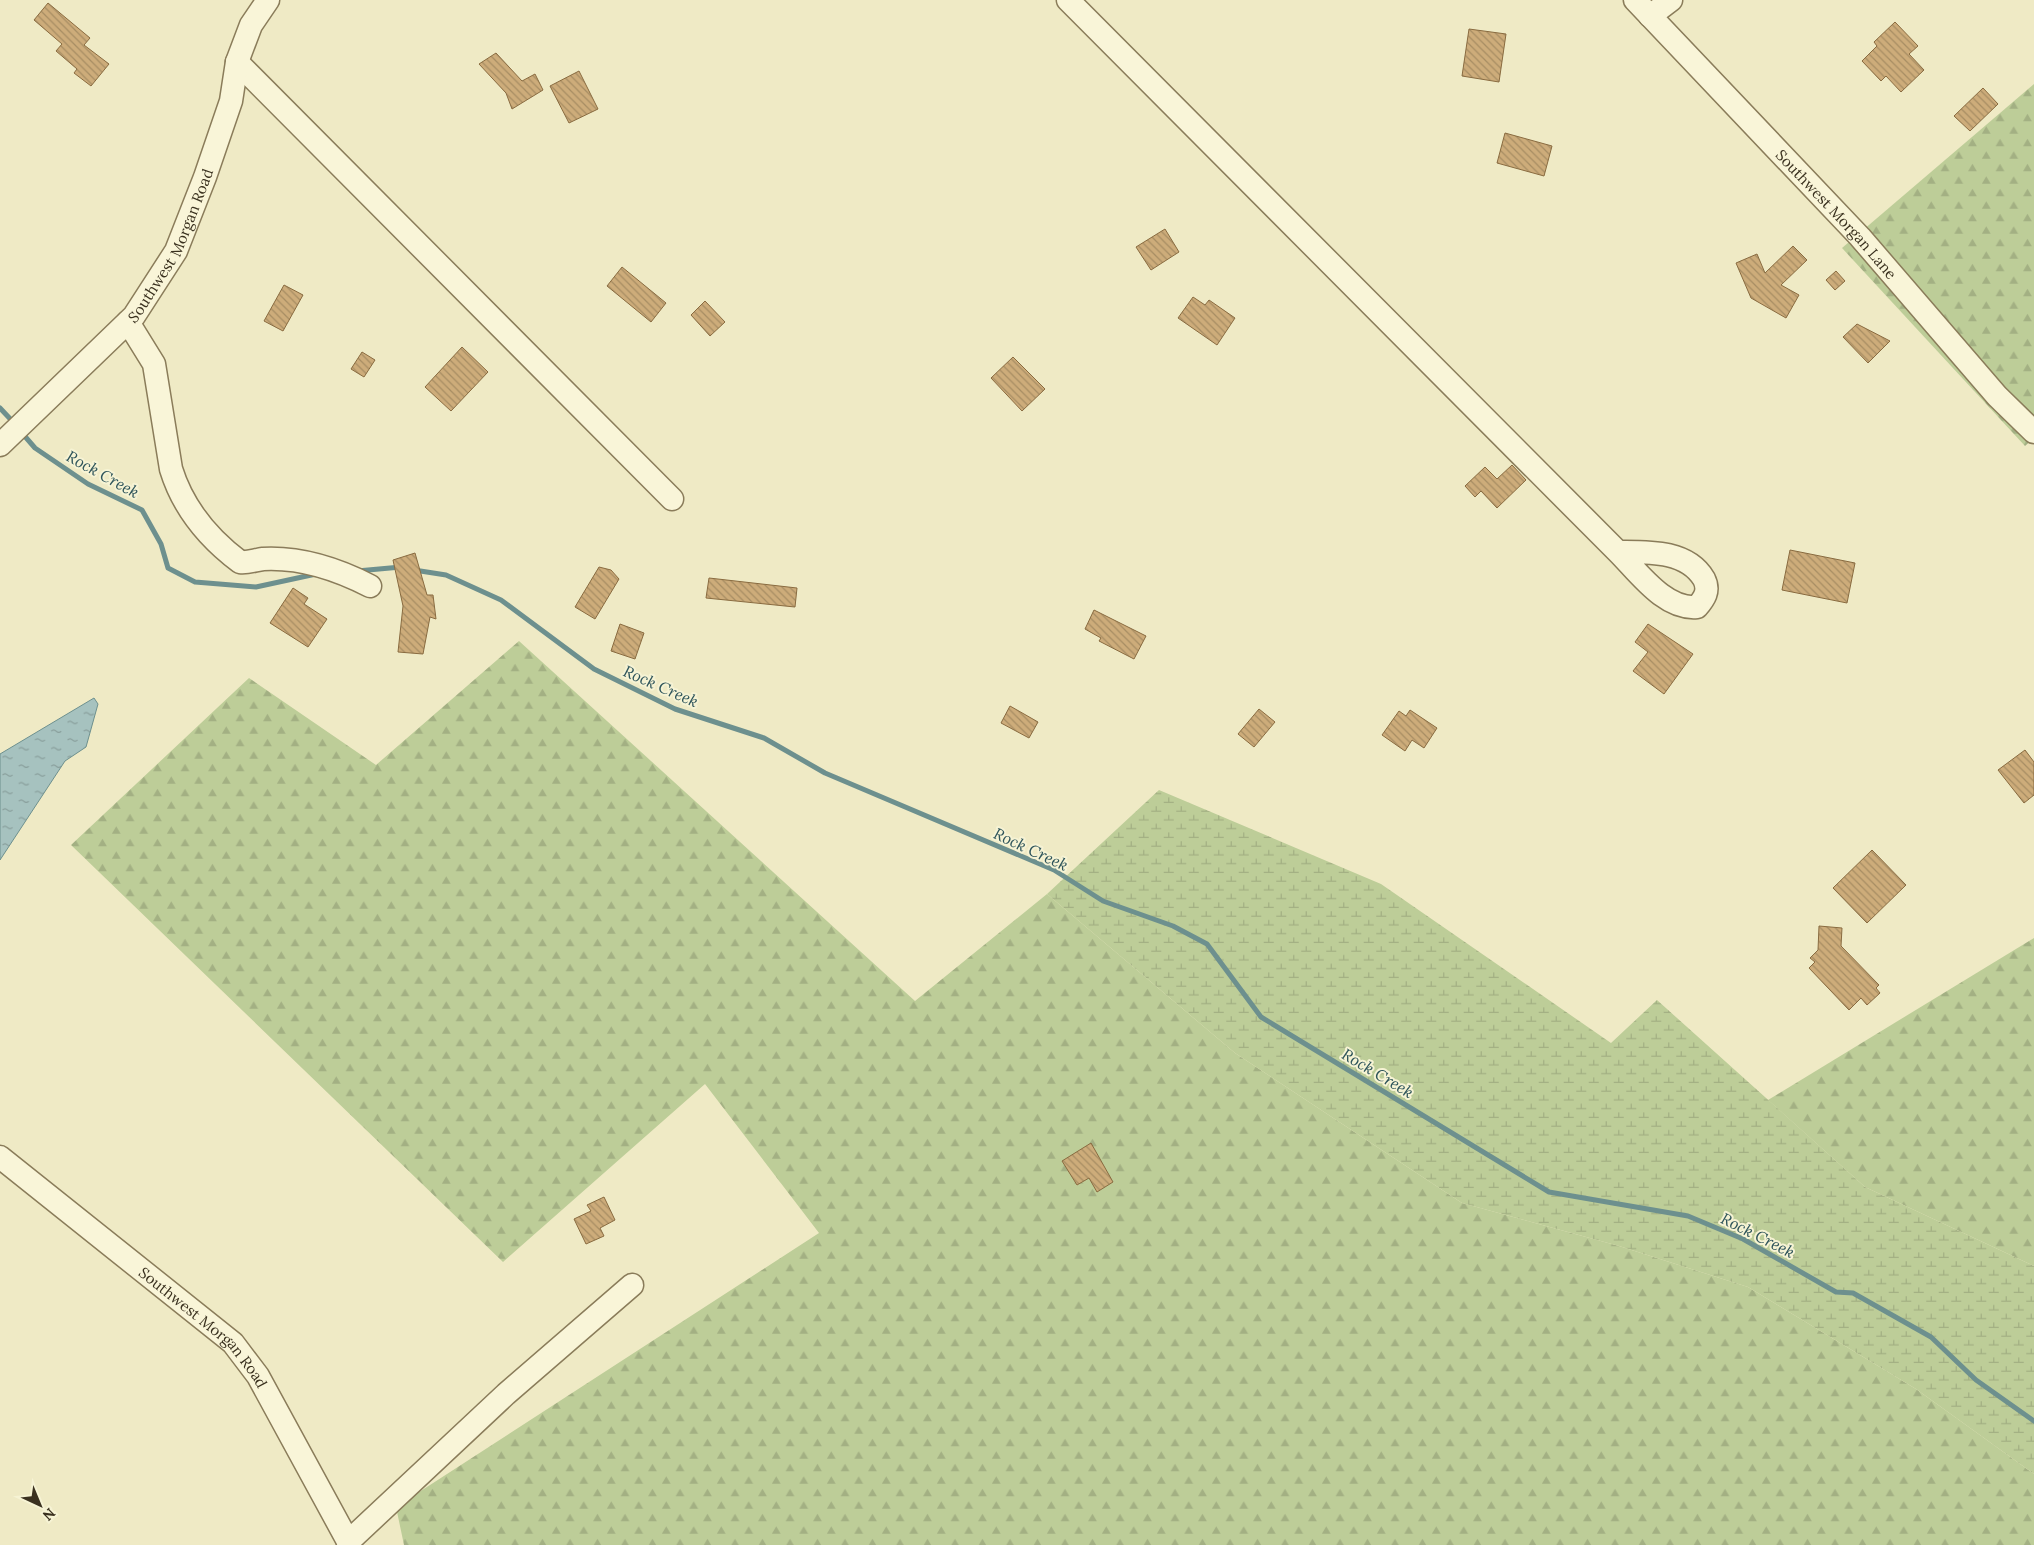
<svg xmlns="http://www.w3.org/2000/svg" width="2034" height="1545" font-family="Lora,serif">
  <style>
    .forest { fill: url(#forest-firs) }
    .wetland { fill: url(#wetland-marsh) }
    .water { fill: url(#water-ripples); stroke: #6d908e }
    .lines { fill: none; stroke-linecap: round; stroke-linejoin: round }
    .stream { stroke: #6d908e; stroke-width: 5 }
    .building { fill: url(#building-back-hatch); stroke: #896b40 }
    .minor-casing { stroke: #8a7c5a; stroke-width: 25 }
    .minor { stroke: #f9f5d8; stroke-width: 22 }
    .labels { text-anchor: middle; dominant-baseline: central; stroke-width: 4; stroke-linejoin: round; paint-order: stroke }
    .street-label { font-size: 15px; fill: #3a311f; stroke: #f6f3d4 }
    .water-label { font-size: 16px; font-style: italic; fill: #2e545a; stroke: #f6f3d4 }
  </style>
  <defs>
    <pattern id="forest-firs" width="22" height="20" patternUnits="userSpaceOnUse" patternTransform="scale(1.25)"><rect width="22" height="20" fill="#bdcd98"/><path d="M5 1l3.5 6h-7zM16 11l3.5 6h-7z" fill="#a3b083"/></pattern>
    <pattern id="wetland-marsh" width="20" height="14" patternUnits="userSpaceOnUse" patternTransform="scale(1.25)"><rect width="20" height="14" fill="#bdcd98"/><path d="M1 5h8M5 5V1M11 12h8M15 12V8" fill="none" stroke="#a3b083"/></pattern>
    <pattern id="water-ripples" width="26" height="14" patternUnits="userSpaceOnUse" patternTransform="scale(1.25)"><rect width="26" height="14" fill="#a6c2bf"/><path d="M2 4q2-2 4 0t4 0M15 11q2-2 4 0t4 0" fill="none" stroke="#889e9b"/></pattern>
    <pattern id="building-back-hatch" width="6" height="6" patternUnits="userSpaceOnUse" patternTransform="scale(1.25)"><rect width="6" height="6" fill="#cdac7a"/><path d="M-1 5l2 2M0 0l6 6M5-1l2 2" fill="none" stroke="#a78d63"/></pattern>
  </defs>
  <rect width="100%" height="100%" fill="#efeac5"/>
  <g class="forest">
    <polygon points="2034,84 2034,438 2025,446 1842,248"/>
    <polygon points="519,641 915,1001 1047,894 1235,1053 1462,1203 1619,1246 1748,1287 1916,1389 2034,1474 2034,1545 404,1545 396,1507 819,1233 705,1084 503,1262 71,845 249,678 376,765"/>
    <polygon points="2034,938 2034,1266 1865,1187 1768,1100"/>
  </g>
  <polygon class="wetland" points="1159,790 1381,884 1611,1043 1657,1000 1865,1187 2034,1266 2034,1474 1916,1389 1748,1287 1619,1246 1462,1203 1235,1053 1047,894"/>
  <polygon class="water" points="94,698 98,704 86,747 65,761 0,860 0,754"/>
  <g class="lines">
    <g class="stream">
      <polyline points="0,408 15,424"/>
      <polyline points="22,433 35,448 88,484 142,510 161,544 168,568 195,582 256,587 316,574"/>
      <polyline points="414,570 446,575 501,600 594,669 675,709 764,738 825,773 1054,870 1103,901 1173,926 1207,944 1261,1017 1549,1192 1688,1216 1743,1239 1836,1292 1853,1293 1931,1337 1976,1380 2034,1421"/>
      <polyline points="357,571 401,567"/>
    </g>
  </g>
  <g class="building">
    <polygon points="48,3 90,38 84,45 109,64 91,86 74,73 77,69 56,51 62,44 34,20"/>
    <polygon points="1895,22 1918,46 1909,54 1924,70 1901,92 1886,76 1881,81 1862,61 1877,46 1874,42"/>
    <polygon points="1469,29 1506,34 1499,82 1462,76"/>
    <polygon points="496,53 522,81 535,74 543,90 512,109 506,93 479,64"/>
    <polygon points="579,71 598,109 569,123 550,86"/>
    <polygon points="1983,88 1998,104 1970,131 1954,116"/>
    <polygon points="1505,133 1552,146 1544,176 1497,163"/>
    <polygon points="1165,229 1179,252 1151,270 1136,247"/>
    <polygon points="1793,246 1807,260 1781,285 1799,295 1786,318 1751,298 1736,263 1757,254 1765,273"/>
    <polygon points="622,267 666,303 651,322 607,286"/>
    <polygon points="1836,271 1845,281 1835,290 1826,280"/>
    <polygon points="284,285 303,295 283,331 264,321"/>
    <polygon points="1193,297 1205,305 1209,300 1235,318 1217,345 1178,318"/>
    <polygon points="705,301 725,322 710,336 691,315"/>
    <polygon points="1857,324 1890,341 1868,363 1843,337"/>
    <polygon points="462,347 488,372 451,411 425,387"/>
    <polygon points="362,352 375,360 364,377 351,369"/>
    <polygon points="1013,357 1045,389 1022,411 991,378"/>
    <polygon points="1512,465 1526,480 1497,508 1481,491 1475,497 1465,486 1485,467 1497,479"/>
    <polygon points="1790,550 1855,563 1847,603 1782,590"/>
    <polygon points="415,553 427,595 433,595 436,619 430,617 423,654 398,652 403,606 393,560"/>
    <polygon points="599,567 611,570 619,579 595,619 575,607"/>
    <polygon points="709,578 797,588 795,607 706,598"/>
    <polygon points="293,588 308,598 304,604 327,619 308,647 270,623"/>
    <polygon points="1094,610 1146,636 1134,659 1099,641 1101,638 1085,629"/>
    <polygon points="620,624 644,633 635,659 611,651"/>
    <polygon points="1648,624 1693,654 1664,694 1633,671 1648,652 1635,642"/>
    <polygon points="1010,706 1038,722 1029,738 1001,723"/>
    <polygon points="1259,709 1275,722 1254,747 1238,734"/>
    <polygon points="1410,710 1437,728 1424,748 1412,740 1405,751 1382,735 1399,711 1406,716"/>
    <polygon points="2025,750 2034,762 2034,795 2024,803 1998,770"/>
    <polygon points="1872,850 1906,885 1867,923 1833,888"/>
    <polygon points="1819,926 1842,928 1841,946 1879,985 1876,988 1880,993 1867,1005 1861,998 1849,1010 1809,968 1815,962 1810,958 1818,950"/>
    <polygon points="1091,1143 1113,1182 1097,1192 1089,1178 1077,1185 1062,1161"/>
    <polygon points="604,1197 615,1220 600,1228 604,1236 586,1244 574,1219 591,1211 587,1205"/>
  </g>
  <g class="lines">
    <defs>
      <g id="minor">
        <path d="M1068,0L1618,552C1639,573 1665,610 1697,607C1704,599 1710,591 1704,579C1687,550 1648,552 1618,552"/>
        <path id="s1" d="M1635,0L1860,237L1997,396L2034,432"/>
        <polyline points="1650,16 1671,0"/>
        <polyline points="237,62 672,499"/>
        <path d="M128,322L154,364L171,469C183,508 208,538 240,562C248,563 255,560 263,559C301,557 337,569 370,586"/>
        <path id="s2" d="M0,445L134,316L176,251L205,177L231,101L237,62L251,25L268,0"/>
        <path id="s3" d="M0,1157L233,1343L258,1376L350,1545"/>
        <polyline points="348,1542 506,1394 632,1285"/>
      </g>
    </defs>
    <use href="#minor" class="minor-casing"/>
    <use href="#minor" class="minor"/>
  </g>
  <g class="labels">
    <g class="street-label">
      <text stroke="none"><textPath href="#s1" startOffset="294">Southwest Morgan Lane</textPath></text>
      <text stroke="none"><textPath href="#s2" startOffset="266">Southwest Morgan Road</textPath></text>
      <text stroke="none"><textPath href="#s3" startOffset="266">Southwest Morgan Road</textPath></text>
    </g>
    <g class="water-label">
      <text transform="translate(103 474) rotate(29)">Rock Creek</text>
      <text transform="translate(661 686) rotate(24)">Rock Creek</text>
      <text transform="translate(1031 849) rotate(25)">Rock Creek</text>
      <text transform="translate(1378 1073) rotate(31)">Rock Creek</text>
      <text transform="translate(1758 1235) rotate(27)">Rock Creek</text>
    </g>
  </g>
  <g transform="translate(40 1505) rotate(136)" stroke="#f6f3d4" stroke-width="4" paint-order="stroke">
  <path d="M0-4L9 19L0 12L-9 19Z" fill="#3a311f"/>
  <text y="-8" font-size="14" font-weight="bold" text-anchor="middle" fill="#3a311f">N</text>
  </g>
</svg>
